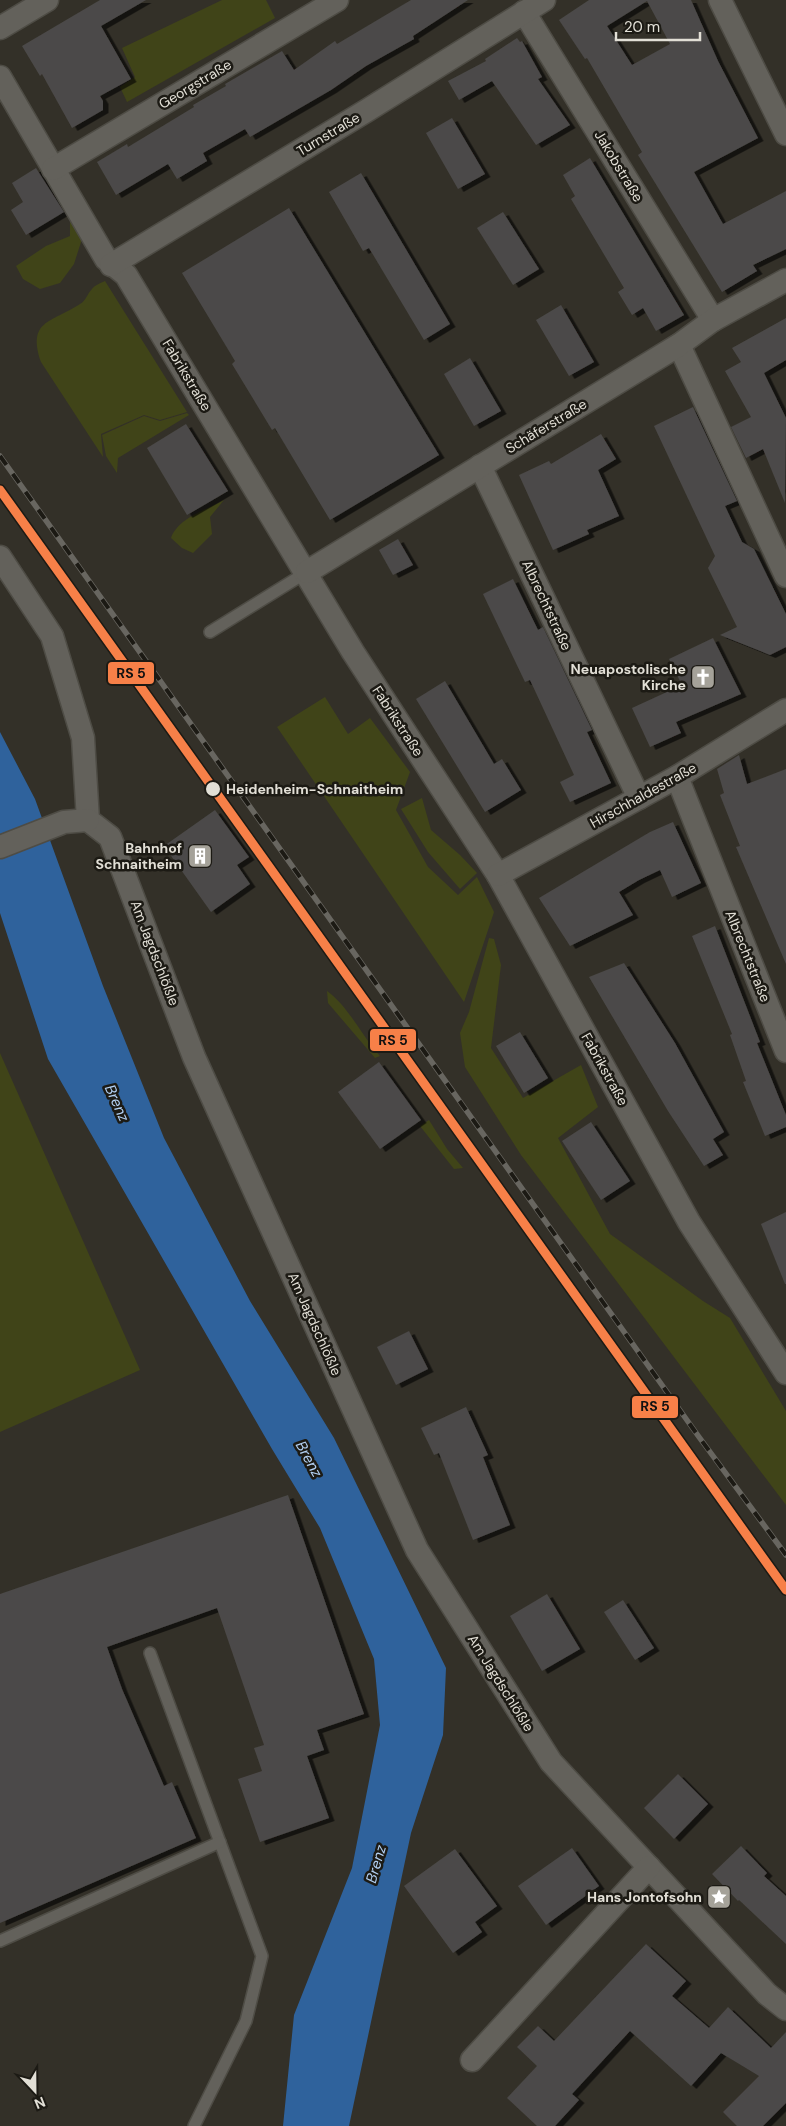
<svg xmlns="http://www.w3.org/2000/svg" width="786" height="2126" font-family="'DM Sans',sans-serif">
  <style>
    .green { fill: #404418 }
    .water { fill: #2f629c }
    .building { fill: #4b4948; fill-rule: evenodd; filter: url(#shadow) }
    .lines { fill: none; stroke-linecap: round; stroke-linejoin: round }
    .lane-casing { stroke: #4e4c45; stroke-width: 14 }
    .street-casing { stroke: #4e4c45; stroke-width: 25 }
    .lane { stroke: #63615b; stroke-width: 11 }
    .street { stroke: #63615b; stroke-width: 22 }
    .rail-casing { stroke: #686660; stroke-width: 5.5 }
    .rail { stroke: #1c1a14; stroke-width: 4; stroke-dasharray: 11; stroke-linecap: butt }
    .rail-1-casing { stroke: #1c1a14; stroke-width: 12 }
    .rail-1 { stroke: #f78048; stroke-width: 9 }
    .stop-dot { fill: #e2dfd6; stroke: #1c1a14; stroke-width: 2 }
    .labels { text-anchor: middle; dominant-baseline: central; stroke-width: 5; stroke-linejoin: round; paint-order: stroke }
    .street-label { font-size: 14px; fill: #e2dfd6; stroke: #1c1a14 }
    .poi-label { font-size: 14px; font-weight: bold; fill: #e2dfd6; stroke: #1c1a14; text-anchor: end }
    .stop-label { font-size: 14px; font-weight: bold; fill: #e2dfd6; stroke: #1c1a14; text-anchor: start }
    .water-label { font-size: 15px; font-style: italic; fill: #b3d1f4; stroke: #1c1a14 }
    .line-badge { stroke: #1c1a14; stroke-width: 2 }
    .pale-badge-label { font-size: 14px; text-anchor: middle; font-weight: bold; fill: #111 }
  </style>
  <defs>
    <filter id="shadow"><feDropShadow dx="5.5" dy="3" stdDeviation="0" flood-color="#0009"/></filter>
  </defs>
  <rect width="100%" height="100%" fill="#333028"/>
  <g class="green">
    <polygon points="222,0 266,0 275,18 127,102 120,87 135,77 122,48"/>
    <polygon points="70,221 82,239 74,264 60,283 40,289 23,279 16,266 46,246 70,236"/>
    <path d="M105,281L187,412L160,420L144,415L101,434L103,457L41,362C27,320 51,323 80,304C86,301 87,294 92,289C95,285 101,283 105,281Z"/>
    <polygon points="187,413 189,415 118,458 117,473 106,456 102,435 144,416 160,421"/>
    <path d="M224,500L210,517L212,534L193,553L182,548L171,538C178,518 206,510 224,500Z"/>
    <polygon points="325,697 348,734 370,718 410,772 396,810 428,867 458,895 477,877 494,912 464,1002 277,727"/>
    <polygon points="422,798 431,830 460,855 477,873 460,889 428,852 401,809"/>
    <polygon points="489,938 494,939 501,965 491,1048 523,1098 581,1065 598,1107 558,1138 610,1234 703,1301 730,1318 786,1411 786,1505 521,1155 465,1067 460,1033 469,1012"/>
    <path d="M327,991C349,1007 361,1035 380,1056L375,1058L328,1003Z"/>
    <polygon points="0,1053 140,1370 0,1432"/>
    <polygon points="429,1120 447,1149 463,1168 454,1169 420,1126"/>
  </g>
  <polygon class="water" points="0,732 35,799 103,986 164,1138 250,1301 334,1438 446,1668 443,1735 411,1833 349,2126 283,2126 294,2015 352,1868 380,1725 374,1659 320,1528 272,1449 48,1059 0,913"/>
  <g class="building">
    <polygon points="100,0 146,0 101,26 131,79 100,96 103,101 103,110 72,128 42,74 40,76 22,46"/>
    <polygon points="411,0 468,0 413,36 414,39 366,66 331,90 250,137 245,129 203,153 207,161 177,179 168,164 116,195 97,162 127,144 128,147 194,107 193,105 226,86 225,84 282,51 294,70 335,41 337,44"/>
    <path d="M589,0H691L718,61L758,138L694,172L723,224L786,191V249L753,265L757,271L722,292L638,155L642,152L587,58L585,59L559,20ZM647,1L670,44L632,65L607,26Z"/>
    <polygon points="517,38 520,42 522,41 542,77 538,79 570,125 536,145 492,81 459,100 448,81 486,61 485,59"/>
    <polygon points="452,118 485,174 458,189 426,133"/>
    <polygon points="590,158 684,315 656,331 643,308 632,315 618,292 624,288 571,199 575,196 563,175"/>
    <polygon points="36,168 64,212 26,235 11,210 23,202 12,183"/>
    <polygon points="361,173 450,324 424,340 369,248 363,251 329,192"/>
    <polygon points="289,208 439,455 330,520 275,428 272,430 232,364 235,361 182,273"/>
    <polygon points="503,212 539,269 513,285 477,228"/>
    <polygon points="561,305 594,362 569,376 536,320"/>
    <polygon points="786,318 786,360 764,373 786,418 785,503 763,449 746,458 731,427 751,417 725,371 741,362 732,348"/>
    <polygon points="470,358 501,411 474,426 444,374"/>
    <polygon points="693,407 737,501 725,506 742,542 754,549 786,614 786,647 770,655 720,635 737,627 708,568 715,556 654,426"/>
    <polygon points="186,424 228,491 187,515 147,448"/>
    <polygon points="601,434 616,459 598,470 619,516 587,530 589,534 553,550 519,475 549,461 551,464"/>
    <polygon points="398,539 413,565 393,575 379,550"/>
    <polygon points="513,579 538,630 543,627 592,730 587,732 611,783 570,802 560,782 574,775 530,680 525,682 483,594"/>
    <polygon points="713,638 741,694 676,722 681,733 650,747 632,708 682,685 669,659"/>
    <polygon points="445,681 494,764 502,759 521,790 485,812 416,699"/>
    <polygon points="739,755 747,784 786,769 786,964 736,847 740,846 720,795 724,793 717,769"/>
    <polygon points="215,810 249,857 237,865 250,884 211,912 164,846"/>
    <polygon points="673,822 701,883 672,897 660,870 639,880 619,892 633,915 570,946 539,898 650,832"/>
    <polygon points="715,926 760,1042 757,1043 786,1115 786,1127 765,1136 743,1082 746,1081 730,1035 732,1034 692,936"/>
    <polygon points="624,963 675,1043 724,1132 713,1139 723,1155 704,1166 668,1111 589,977"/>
    <polygon points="520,1032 548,1078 524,1093 496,1046"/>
    <polygon points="379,1062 421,1120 380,1149 338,1092"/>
    <polygon points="591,1122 630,1181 601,1200 562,1141"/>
    <polygon points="786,1212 786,1284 785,1284 761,1224"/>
    <polygon points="409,1331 428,1369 396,1385 377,1347"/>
    <polygon points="466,1407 488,1455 483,1457 510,1525 473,1540 439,1453 434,1455 421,1428"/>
    <polygon points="288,1495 364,1714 317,1730 324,1750 307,1756 329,1818 260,1842 238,1779 262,1771 254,1748 264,1745 217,1608 107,1647 122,1689 164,1786 172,1782 196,1838 0,1923 0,1594"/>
    <polygon points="547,1594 580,1649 542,1671 510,1616"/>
    <polygon points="623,1600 654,1648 635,1660 604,1612"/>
    <polygon points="678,1774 708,1804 674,1839 644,1808"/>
    <polygon points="741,1846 767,1873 764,1876 786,1896 786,1944 739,1900 738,1901 712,1874"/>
    <polygon points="572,1848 599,1886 546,1925 518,1886"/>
    <polygon points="455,1849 497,1906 475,1922 482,1932 453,1953 404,1886"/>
    <polygon points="646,1944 686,1981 672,1996 709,2028 728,2007 771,2048 786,2032 786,2103 763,2126 737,2126 723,2112 759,2076 721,2053 691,2086 630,2031 572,2094 579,2100 555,2126 537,2126 507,2098 537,2066 517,2047 538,2026 554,2041"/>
  </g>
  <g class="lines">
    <defs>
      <g id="lane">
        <polyline points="210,632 307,572"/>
        <polyline points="150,1653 262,1956 246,2021 194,2126"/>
        <polyline points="0,1941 220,1842"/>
      </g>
      <g id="street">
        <polyline points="720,0 786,134"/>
        <polyline points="524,12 713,320"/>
        <polyline points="0,28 47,0"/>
        <polyline points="0,77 106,259 126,275 353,652 498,875 689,1222 786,1373"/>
        <polyline points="53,169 337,0"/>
        <polyline points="111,265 366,111 544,0"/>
        <polyline points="679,345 786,576"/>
        <polyline points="480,466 639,798"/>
        <polyline points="0,557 52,636 83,738 88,820 110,837 194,1057 417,1550 551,1762 767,1994 786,2009"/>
        <polyline points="307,572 679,345 713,320 786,280"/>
        <polyline points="677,777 786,1051"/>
        <polyline points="0,847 64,822 88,820"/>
        <polyline points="498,875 677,777 786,710"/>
        <polyline points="472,2060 649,1867"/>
      </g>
    </defs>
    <use href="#lane" class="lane-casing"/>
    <use href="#street" class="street-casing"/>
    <use href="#lane" class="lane"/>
    <use href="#street" class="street"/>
    <defs>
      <polyline id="rail" points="0,456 699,1437 786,1555"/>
    </defs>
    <use href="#rail" class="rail-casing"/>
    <use href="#rail" class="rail"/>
    <defs>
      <polyline id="rail-1" points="0,490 786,1590"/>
    </defs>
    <use href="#rail-1" class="rail-1-casing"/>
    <use href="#rail-1" class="rail-1"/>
  </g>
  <defs>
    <symbol id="church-square" viewBox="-11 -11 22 22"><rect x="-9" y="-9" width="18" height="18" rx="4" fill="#a5a299" stroke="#1c1a14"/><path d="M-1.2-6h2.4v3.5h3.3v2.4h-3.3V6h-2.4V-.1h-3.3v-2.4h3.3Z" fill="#fff"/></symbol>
    <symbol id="building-square" viewBox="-11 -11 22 22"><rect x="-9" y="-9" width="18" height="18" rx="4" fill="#a5a299" stroke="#1c1a14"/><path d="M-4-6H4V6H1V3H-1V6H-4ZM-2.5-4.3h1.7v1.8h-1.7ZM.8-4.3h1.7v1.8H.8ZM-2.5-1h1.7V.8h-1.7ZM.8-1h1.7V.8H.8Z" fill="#fff"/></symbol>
    <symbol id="sight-square" viewBox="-11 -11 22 22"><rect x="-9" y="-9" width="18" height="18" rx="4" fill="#a5a299" stroke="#1c1a14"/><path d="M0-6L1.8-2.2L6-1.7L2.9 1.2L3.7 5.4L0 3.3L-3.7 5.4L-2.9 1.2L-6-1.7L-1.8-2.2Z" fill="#fff"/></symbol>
  </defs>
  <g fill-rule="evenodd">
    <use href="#church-square" x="689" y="663" width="28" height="28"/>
    <use href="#building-square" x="186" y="842" width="28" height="28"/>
    <use href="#sight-square" x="705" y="1883" width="28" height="28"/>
  </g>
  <circle class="stop-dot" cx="213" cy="789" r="8"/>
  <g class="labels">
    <g class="street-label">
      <text transform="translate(195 84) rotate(-31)">Georgstraße</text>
      <text transform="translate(328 134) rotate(-31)">Turnstraße</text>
      <text transform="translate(619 166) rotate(59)">Jakobstraße</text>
      <text transform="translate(187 375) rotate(59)">Fabrikstraße</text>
      <text transform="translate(546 426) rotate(-31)">Schäferstraße</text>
      <text transform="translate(547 605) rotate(65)">Albrechtstraße</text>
      <text transform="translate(398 721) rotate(57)">Fabrikstraße</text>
      <text transform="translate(643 795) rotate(-29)">Hirschhaldestraße</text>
      <text transform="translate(155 953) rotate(69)">Am Jagdschlößle</text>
      <text transform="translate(748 956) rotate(68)">Albrechtstraße</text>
      <text transform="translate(605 1069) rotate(61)">Fabrikstraße</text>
      <text transform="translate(315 1324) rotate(66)">Am Jagdschlößle</text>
      <text transform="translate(501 1683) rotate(58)">Am Jagdschlößle</text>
    </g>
    <g class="poi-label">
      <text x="686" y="669">Neuapostolische<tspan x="686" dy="16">Kirche</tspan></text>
      <text x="182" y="848">Bahnhof<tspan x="182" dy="16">Schnaitheim</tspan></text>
      <text x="702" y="1897">Hans Jontofsohn</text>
    </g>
    <g class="stop-label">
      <text x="226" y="789">Heidenheim-Schnaitheim</text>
    </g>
    <g class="water-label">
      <text transform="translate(117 1103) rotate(66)">Brenz</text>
      <text transform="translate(309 1459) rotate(61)">Brenz</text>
      <text transform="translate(376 1864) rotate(-74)">Brenz</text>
    </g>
  </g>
  <g class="line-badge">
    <rect x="107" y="661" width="48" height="24" rx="5" fill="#f78048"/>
    <rect x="369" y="1028" width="48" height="24" rx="5" fill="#f78048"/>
    <rect x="631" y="1395" width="48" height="24" rx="5" fill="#f78048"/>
  </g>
  <g class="pale-badge-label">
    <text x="131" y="678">RS 5</text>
    <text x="393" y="1045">RS 5</text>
    <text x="655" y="1411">RS 5</text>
  </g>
  <g transform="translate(35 2091) rotate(158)" stroke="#1c1a14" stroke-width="4" paint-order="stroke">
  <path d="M0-4L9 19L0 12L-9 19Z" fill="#e2dfd6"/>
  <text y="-8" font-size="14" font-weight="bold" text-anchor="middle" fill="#e2dfd6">N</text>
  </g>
  <path d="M616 32v8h84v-8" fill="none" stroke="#e2dfd6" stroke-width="2.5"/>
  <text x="624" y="32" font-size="15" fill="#e2dfd6" stroke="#1c1a14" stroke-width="4" paint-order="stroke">20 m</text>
</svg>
